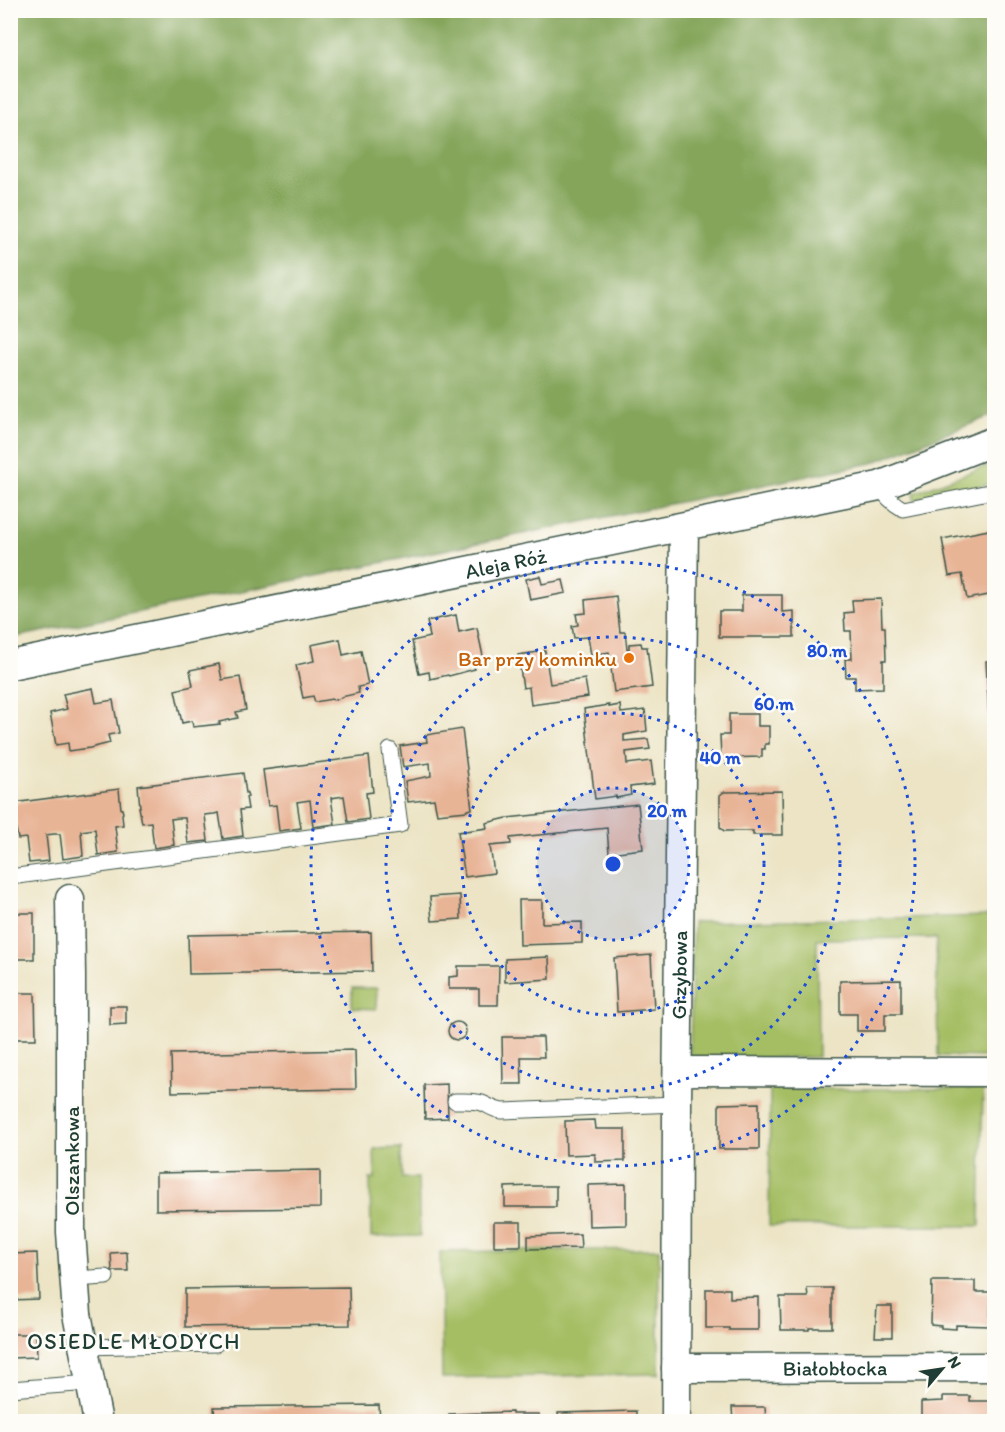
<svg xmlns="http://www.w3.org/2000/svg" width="1005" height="1432" font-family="Itim,sans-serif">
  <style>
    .green { fill: #a5be64; stroke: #627e4c; stroke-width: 1.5 }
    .forest { fill: #84a55a; stroke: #527147; stroke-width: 1.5 }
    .building { fill: #e8b496 }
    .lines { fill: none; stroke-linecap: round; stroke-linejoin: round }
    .service-casing { stroke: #3e564a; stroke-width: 17 }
    .minor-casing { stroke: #3e564a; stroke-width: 31 }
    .service { stroke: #fff; stroke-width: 15 }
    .minor { stroke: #fff; stroke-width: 28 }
    .ring { fill: none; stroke: #1d4ed8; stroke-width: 3; stroke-dasharray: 3 6 }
    .food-dot { fill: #e8710a; stroke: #fdfcf7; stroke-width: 2 }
    .labels { text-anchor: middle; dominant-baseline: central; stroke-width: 5; stroke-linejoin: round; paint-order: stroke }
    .street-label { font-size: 21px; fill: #1f3d34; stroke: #fdfcf7 }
    .food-label { font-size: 21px; fill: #c56008; stroke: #fdfcf7; text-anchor: end }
    .neighbourhood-label { font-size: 22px; letter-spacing: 1.5px; fill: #1f3d34; stroke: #fdfcf7 }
    .centre { fill: #1d4ed8; stroke: #fdfcf7; stroke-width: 3 }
    .ring-label { font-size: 18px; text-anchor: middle; font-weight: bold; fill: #1d4ed8; stroke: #fdfcf7; stroke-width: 5; stroke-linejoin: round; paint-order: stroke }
  </style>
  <rect width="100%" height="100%" fill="#fdfcf7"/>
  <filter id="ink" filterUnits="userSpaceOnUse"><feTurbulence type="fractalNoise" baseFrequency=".0167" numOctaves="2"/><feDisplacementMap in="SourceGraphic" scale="12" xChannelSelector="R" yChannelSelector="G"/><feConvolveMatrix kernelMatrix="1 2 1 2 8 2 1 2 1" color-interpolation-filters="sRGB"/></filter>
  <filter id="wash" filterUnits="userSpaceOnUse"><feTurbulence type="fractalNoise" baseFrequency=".008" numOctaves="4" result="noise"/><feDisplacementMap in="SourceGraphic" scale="24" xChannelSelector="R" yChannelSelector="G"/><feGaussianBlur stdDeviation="1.35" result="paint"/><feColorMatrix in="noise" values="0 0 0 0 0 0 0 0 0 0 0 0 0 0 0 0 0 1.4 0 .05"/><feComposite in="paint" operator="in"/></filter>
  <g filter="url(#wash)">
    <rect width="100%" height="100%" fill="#ece4c5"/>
    <g class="green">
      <polygon points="994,463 994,483 914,500 914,493"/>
      <polygon points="994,916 994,1057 938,1056 936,938 817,939 818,1057 690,1059 693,922"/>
      <polygon points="352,988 377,988 376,1009 352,1008"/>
      <polygon points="770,1089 983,1089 980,1226 769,1226"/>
      <polygon points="401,1148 402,1178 418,1178 420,1236 371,1237 370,1179 375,1179 374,1149"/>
      <polygon points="659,1249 659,1374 442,1378 440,1252"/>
    </g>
    <polygon class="forest" points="11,10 994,11 994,415 872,463 11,638"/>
    <g id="blocks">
      <g class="building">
        <polygon points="994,529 994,594 967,599 962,574 949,576 942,539"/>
        <polygon points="540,576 542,584 563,580 566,593 530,600 526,579"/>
        <polygon points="742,595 782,595 782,612 794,611 794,637 719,637 719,611 742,611"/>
        <polygon points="616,596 620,632 625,632 627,649 629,649 629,644 641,643 642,647 647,647 652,687 614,692 609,652 591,655 588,637 574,638 572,626 578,625 576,614 586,613 585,600"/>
        <polygon points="881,599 882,627 885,627 886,660 883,660 883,688 855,689 855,677 846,677 845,659 852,659 851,631 845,631 844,613 853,612 852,600"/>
        <polygon points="456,615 459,632 477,628 484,661 473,663 475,669 449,676 448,675 430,679 429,672 419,674 412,641 430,637 427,621"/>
        <polygon points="340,639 343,655 361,651 368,685 358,687 359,693 341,697 341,698 333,700 332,699 315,702 313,696 303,698 296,665 314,661 311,645"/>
        <polygon points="545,651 550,684 585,679 588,697 531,705 529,687 523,688 518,655"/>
        <polygon points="986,661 994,661 994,756 991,757"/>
        <polygon points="219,664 222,680 240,677 246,710 236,712 238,718 219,722 220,724 193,727 192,721 182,723 175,690 193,686 190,670"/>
        <polygon points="93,688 96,703 113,700 119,733 108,735 110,743 90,748 69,751 68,743 56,745 50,713 67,709 63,694"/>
        <polygon points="609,705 609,707 620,705 621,713 645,710 647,731 624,735 624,741 648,739 650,749 626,752 627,764 651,761 654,784 630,787 631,795 616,798 616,796 595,799 584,709"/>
        <polygon points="729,714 758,714 758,726 769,726 769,744 765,744 765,749 762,749 762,757 721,758 720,735 729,735"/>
        <polygon points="462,729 472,809 467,810 467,811 437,814 434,799 408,802 405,781 431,776 430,763 403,767 400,746 427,742 426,735"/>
        <polygon points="369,756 373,792 366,793 369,819 348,822 344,796 331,798 335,824 313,827 310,800 297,802 301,828 279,831 276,805 268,806 263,770"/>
        <polygon points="243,773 246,793 247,793 248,797 246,797 248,809 240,810 243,836 223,839 219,813 214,814 205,815 208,841 188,843 185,818 179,818 171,819 174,845 154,848 151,822 142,823 139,807 140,807 138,786"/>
        <polygon points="119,789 121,809 122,809 123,813 122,814 123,825 115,826 118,852 98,855 95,829 81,831 83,856 63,859 60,834 54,834 46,835 49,861 29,863 26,838 18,839 15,823 13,803"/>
        <polygon points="782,791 783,835 753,835 753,831 724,831 720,827 720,795 724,792"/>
        <polygon points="638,804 643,849 609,853 607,828 510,838 511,844 490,846 494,873 465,877 458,832 487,828 486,823 507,818"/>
        <polygon points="460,895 461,919 432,921 430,897"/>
        <polygon points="519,900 542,900 542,923 582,922 582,943 520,945"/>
        <rect x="10" y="913" width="24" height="46"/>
        <polygon points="371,932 372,971 189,974 188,935"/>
        <polygon points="651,955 654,1009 617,1012 614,958"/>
        <polygon points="549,957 550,979 505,982 505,959"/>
        <polygon points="458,966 499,966 498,1005 479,1005 479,989 449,989 449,977 458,976"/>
        <polygon points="901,980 901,1014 885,1014 885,1031 857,1031 857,1014 840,1014 840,981"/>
        <polygon points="10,993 35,993 36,1039 10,1039"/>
        <polygon points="110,1006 126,1006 126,1024 110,1025"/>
        <circle cx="457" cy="1031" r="9"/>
        <polygon points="502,1037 543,1037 544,1057 521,1057 522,1084 503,1084"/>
        <polygon points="355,1050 356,1089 172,1092 171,1054"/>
        <polygon points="447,1084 448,1118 425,1119 424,1085"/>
        <polygon points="759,1103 759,1149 719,1149 719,1104"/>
        <polygon points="595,1120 596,1129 625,1129 625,1161 595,1162 595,1154 566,1155 565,1121"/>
        <polygon points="320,1170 320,1208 156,1210 156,1173"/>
        <polygon points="626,1184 626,1225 589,1226 588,1185"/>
        <polygon points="532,1186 556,1186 556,1207 505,1207 505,1187"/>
        <rect x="494" y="1222" width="27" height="24"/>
        <polygon points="580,1234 581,1248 528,1249 528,1236"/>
        <polygon points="127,1252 128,1271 112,1271 111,1253"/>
        <polygon points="37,1253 39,1299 10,1300 10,1254"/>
        <polygon points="932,1281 975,1281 975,1292 991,1292 990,1326 956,1325 956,1329 941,1328 941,1326 931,1325"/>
        <polygon points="349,1287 350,1325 185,1327 185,1289"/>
        <polygon points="807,1288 832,1288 832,1328 809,1328 809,1330 781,1330 780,1297 808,1297"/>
        <polygon points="706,1289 730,1289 730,1298 758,1297 758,1330 729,1330 729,1328 706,1328"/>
        <polygon points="877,1306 892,1306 892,1337 875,1337"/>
        <polygon points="10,1334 36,1334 37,1357 10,1358"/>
        <polygon points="943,1396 970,1396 970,1401 991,1401 992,1418 994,1422 919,1422 921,1419 921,1402 943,1401"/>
        <polygon points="379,1405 380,1422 215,1422 214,1407"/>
        <polygon points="732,1407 765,1407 766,1422 733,1422"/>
        <polygon points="636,1411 636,1422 559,1422 558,1413"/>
        <polygon points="512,1412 512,1414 539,1414 540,1422 449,1422 449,1414"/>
      </g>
    </g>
  </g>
  <g filter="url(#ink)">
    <use href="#blocks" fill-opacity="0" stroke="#3e564a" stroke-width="1.5"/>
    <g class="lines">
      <defs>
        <g id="service">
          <path d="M879,486C886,496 892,503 903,509L994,491"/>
          <polyline points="10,877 400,825 390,750"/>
          <path d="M455,1101C464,1101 474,1100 482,1103C490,1106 493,1110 502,1111L677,1104"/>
          <polyline points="75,1279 106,1277"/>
          <polyline points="83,1347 216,1344"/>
          <polyline points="10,1389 90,1383"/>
        </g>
        <g id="minor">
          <path id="s1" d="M10,665L879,486L994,441"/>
          <polyline points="70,899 71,975 71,1232 77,1314 98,1422"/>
          <polyline points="678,1071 994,1072"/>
          <path id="s2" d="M676,1368L994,1367"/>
          <path id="s3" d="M676,1422L677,1104L684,527"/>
        </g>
      </defs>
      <use href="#service" class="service-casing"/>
      <use href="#minor" class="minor-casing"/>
      <use href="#service" class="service"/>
      <use href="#minor" class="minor"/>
    </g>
  </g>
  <circle cx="613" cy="864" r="76" fill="#1d4ed8" fill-opacity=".12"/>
  <g class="ring">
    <circle cx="613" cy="864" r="76"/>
    <circle cx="613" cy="864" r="151"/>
    <circle cx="613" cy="864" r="227"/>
    <circle cx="613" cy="864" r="302"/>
  </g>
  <circle class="food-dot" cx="629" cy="658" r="6"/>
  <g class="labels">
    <g class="street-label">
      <text stroke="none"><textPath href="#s1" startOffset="506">Aleja Róż</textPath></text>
      <text stroke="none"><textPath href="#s3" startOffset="447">Grzybowa</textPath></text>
      <text transform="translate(71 1161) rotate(-90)">Olszankowa</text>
      <text stroke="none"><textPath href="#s2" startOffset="159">Białobłocka</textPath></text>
    </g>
    <g class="food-label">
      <text x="617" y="658">Bar przy kominku</text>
    </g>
    <g class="neighbourhood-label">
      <text x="134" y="1341">OSIEDLE MŁODYCH</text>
    </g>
  </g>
  <circle cx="613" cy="864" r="9" class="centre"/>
  <g class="ring-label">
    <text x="827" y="657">80 m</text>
    <text x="774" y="710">60 m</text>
    <text x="720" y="764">40 m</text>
    <text x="667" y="817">20 m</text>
  </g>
  <rect width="1005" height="1432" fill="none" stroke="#fdfcf7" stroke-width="36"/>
  <g transform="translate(942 1369) rotate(61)" stroke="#fdfcf7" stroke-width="4.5" paint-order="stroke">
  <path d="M0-4.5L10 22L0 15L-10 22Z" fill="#1f3d34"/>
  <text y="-9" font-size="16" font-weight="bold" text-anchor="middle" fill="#1f3d34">N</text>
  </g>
</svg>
